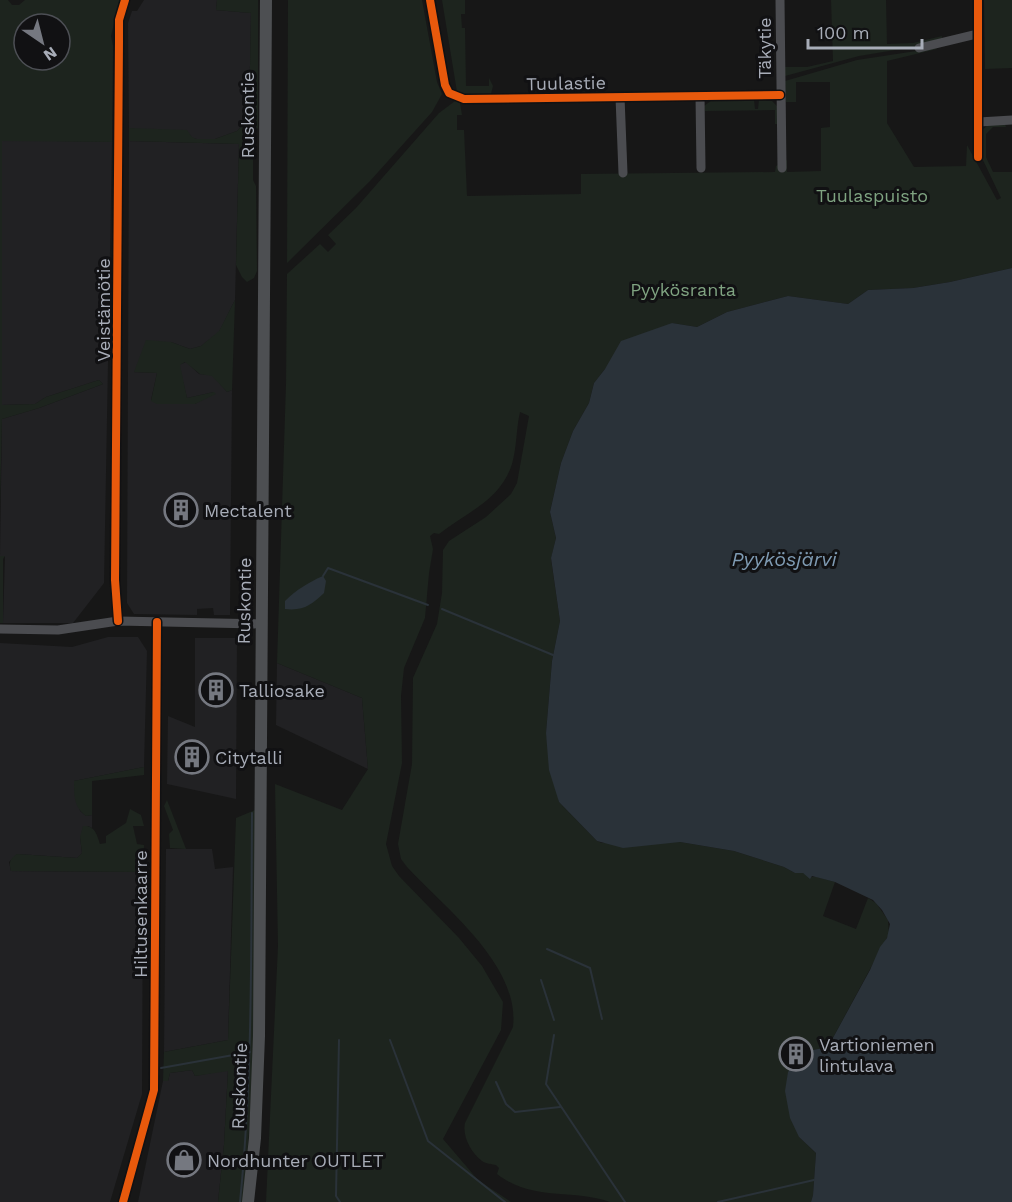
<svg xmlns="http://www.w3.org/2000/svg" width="1012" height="1202" font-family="'Work Sans',sans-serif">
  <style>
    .built { fill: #212123 }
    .green { fill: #1d241e; fill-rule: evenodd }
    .water { fill: #2a3239 }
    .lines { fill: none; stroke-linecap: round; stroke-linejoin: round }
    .stream { stroke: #2a3239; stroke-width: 2 }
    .minor { stroke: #4b4c50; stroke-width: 9 }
    .major { stroke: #4d4f52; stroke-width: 12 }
    .cycleway-casing { stroke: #111113; stroke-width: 11 }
    .cycleway { stroke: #e8590c; stroke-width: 8 }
    .labels { text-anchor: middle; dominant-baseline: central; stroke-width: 6; stroke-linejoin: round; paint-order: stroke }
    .street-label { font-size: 18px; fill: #a8adb8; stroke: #111113 }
    .park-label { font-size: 18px; fill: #7fa381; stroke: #111113 }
    .poi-label { font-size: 18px; fill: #a8adb8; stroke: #111113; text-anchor: start }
    .water-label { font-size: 20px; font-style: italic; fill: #7f9bb3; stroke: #111113 }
  </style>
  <rect width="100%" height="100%" fill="#171717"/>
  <g class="built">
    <polygon points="144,0 217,0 216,10 251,13 249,118 237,131 215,139 197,139 129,128 128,23 132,11 137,11"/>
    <polygon points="2,140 112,142 104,583 73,623 3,623 5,556 0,556 2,419 39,408 103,384 99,380 46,397 35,404 2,405"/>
    <polygon points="129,141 239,144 235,300 219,332 201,346 190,349 171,342 134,372 157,373 151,400 195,404 214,392 187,398 179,365 186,362 199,374 212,375 227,392 232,390 230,615 214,615 213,608 197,609 197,615 134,614 127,603"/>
    <polygon points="108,637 138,637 147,651 144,767 74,781 80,811 86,816 92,815 92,828 88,826 80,837 82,853 77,858 17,854 9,862 11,871 143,872 142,1094 110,1202 0,1202 0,643 72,647"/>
    <polygon points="195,638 237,638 236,799 167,784 168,716 195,727"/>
    <polygon points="277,663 362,698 368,769 276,725"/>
    <polygon points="166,849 212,849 215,869 233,867 228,1040 164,1052"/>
    <polygon points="192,1070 195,1076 228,1070 224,1145 218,1202 138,1202 163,1081 168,1081 170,1073"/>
  </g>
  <g class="green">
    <path d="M0,0H8L12,5H19L25,0H120L111,36L113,46L112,142L2,141V405L35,404L46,397L99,380L103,384L39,408L2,419L0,507ZM24,24H60V60H24Z"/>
    <polygon points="217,0 258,0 258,128 253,134 253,180 256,186 257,271 254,278 247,282 242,277 236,265 239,144 129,141 129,128 187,130 192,137 196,139 215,139 237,131 249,118 251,13 216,10"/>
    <polygon points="288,0 422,0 437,82 442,94 432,112 370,181 287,263"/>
    <polygon points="442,0 465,0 465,14 461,14 462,28 465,28 466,86 489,86 489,78 493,86 491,94 466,95 457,92"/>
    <polygon points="831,0 886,0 887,44 913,43 942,36 942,38 913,47 859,56 785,76 785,67 807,67 833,61"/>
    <polygon points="984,0 1012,0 1012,68 985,69"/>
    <path d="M936,48L937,49L887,61V123L914,167L966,166L967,145L997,200L1001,198L982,158L981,131L988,125L1005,124L1006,127H993L986,134V157L993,172H1012V268L950,282L913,288L868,290L848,304L788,296L727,312L697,327L672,323L605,369L594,383L589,403L573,431L561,463L550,512L556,538L551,559L560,621L552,661L546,733L559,802L597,841L602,843L680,842L734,851L784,867L795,873H803L811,877H817L835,882L823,916L856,929L868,898L876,903L888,920L889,934L828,1047L803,1052L799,1137L816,1153L813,1195L811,1202H610C569,1188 533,1202 497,1174L499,1168L496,1165C492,1164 486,1164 482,1161C471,1153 462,1136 465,1123L513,1027C520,965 445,908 407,867L401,859L398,844L412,764L413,678L437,624L442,593L443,550L449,541L486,517L511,494L517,483L529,416L520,412C516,429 517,447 512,464C500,501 468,511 439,534L434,533L430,536L433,549L429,573L425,618L404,668L401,696L402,763L386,844L392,866L399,876L459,938L482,966L503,1002L501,1030L443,1139L478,1180L511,1202H266L278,946L275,784L342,810L368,769L362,698L277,663L286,384L287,274L320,244L328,252L336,244L328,235L356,208L439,113L455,101L460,103L462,115H457V130H464L467,196L581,194V174L775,172L776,166L787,160V172L821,171V128L830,127V82H796V102H786L785,81L857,60Z"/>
    <polygon points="712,100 754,100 755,109 758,109 759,100 772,101 777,106 777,124 775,124 775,110 705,111 704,106"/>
    <polygon points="235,300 232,390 227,392 212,376 200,374 185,362 180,365 187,398 214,392 216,394 195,404 157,404 151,401 157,373 134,372 146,340 171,342 190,349 201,346 219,331"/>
    <polygon points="0,556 5,556 3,559 3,623 0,623"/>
    <path d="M144,767V775L92,781V815L86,816C74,807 74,796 74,781Z"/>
    <polygon points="167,800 186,849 170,848 169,834 173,830 164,806"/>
    <path d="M130,809L141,815L144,826H133L137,844L144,845L143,872L11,871C9,863 9,859 17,854L77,858L82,853L80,837L83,826C95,825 97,835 100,844L106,843V836L126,823Z"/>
    <path d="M255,810C254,941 257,1072 243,1202H218L224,1145L228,1071L195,1076L192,1070L170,1073L168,1081H163L164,1052L228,1040L236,818Z"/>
  </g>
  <g class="water">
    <polygon points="1012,268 1012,1202 811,1202 813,1195 816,1153 799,1137 790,1118 785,1091 788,1072 803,1052 828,1047 870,970 880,947 887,938 890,924 882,910 873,900 835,882 812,876 810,879 803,873 795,873 784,867 734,851 680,842 623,848 597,841 559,802 549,770 546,733 552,661 560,621 551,558 556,538 550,512 561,463 573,431 589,403 594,383 605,369 621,341 672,323 697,327 727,312 788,296 848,304 868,290 913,288 950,282"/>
    <path d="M323,576L326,581L324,593C311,605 304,611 285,609V601C296,590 309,582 323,576Z"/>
  </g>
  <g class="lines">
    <g class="stream">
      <polyline points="323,576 328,568 428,605"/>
      <polyline points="442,609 553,655"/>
      <polyline points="547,949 590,968 602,1019"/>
      <polyline points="541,980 554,1020"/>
      <polyline points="554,1035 546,1084 625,1202"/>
      <polyline points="339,1040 336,1196 340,1202"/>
      <polyline points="390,1040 428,1141 505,1202"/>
      <polyline points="161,1068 250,1052"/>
      <polyline points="496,1082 506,1104 515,1112 560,1107"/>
      <path d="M240,1202C253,1073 251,943 252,813"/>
      <polyline points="718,1202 814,1180"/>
    </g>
    <g class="minor">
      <polyline points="430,0 445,85 449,93 464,99 780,95"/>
      <polyline points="780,0 782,168"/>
      <polyline points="978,0 978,157"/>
      <polyline points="919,48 977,34"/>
      <polyline points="700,96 701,168"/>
      <polyline points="620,97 623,173"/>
      <polyline points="979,122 1012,120"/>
      <polyline points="118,621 115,580 119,41 119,20 125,0"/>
      <polyline points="0,629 58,630 118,621 262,624"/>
      <polyline points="123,1202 154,1090 157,622"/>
    </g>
    <polyline class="major" points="248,1202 255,1138 259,1036 266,0"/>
    <defs>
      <g id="cycleway">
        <polyline points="430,0 445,85 449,93 464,99 780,95"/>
        <polyline points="978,0 978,157"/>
        <polyline points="118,621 115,580 119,41 119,20 125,0"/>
        <polyline points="123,1202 154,1090 157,622"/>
      </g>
    </defs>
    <use href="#cycleway" class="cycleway-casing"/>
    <use href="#cycleway" class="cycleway"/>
  </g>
  <defs>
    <symbol id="building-ring" viewBox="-11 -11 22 22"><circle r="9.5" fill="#111113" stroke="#757880" stroke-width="1.5"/><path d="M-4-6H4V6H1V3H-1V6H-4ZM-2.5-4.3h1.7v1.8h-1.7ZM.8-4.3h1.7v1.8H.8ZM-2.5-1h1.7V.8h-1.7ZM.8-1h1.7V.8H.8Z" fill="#757880"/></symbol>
    <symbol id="shop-ring" viewBox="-11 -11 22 22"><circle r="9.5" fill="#111113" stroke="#757880" stroke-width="1.5"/><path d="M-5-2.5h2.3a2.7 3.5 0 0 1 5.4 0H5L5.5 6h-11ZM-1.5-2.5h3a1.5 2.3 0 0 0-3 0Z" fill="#757880"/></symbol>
  </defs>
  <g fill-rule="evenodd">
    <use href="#building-ring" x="162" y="491" width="38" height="38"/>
    <use href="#building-ring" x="197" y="671" width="38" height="38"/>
    <use href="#building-ring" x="173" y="738" width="38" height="38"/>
    <use href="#building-ring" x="777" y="1035" width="38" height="38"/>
    <use href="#shop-ring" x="165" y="1141" width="38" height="38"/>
  </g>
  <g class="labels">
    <g class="street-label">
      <text transform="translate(764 48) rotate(-90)">Täkytie</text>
      <text transform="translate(566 83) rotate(-1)">Tuulastie</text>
      <text transform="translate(247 115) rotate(-90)">Ruskontie</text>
      <text transform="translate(103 310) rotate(-90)">Veistämötie</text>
      <text transform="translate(244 601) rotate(-89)">Ruskontie</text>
      <text transform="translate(140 914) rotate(-90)">Hiltusenkaarre</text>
      <text transform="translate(239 1086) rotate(-88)">Ruskontie</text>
    </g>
    <g class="park-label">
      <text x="872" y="195">Tuulaspuisto</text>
      <text x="683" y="289">Pyykösranta</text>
    </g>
    <g class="poi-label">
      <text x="204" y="510">Mectalent</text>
      <text x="239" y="690">Talliosake</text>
      <text x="215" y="757">Citytalli</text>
      <text x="819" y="1044">Vartioniemen<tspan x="819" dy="21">lintulava</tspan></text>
      <text x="207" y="1160">Nordhunter OUTLET</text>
    </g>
    <g class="water-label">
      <text x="784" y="559">Pyykösjärvi</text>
    </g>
  </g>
  <g transform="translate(42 42) rotate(145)"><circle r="28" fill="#111113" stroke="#4d4f55" stroke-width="1.5"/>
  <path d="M0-4.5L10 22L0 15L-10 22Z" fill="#757880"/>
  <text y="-9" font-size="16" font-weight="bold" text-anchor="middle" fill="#a8adb8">N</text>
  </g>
  <path d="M808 39v9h114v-9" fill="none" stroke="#a8adb8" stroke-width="3"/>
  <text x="817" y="39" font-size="18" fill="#a8adb8" stroke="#111113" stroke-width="4.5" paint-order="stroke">100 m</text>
</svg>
